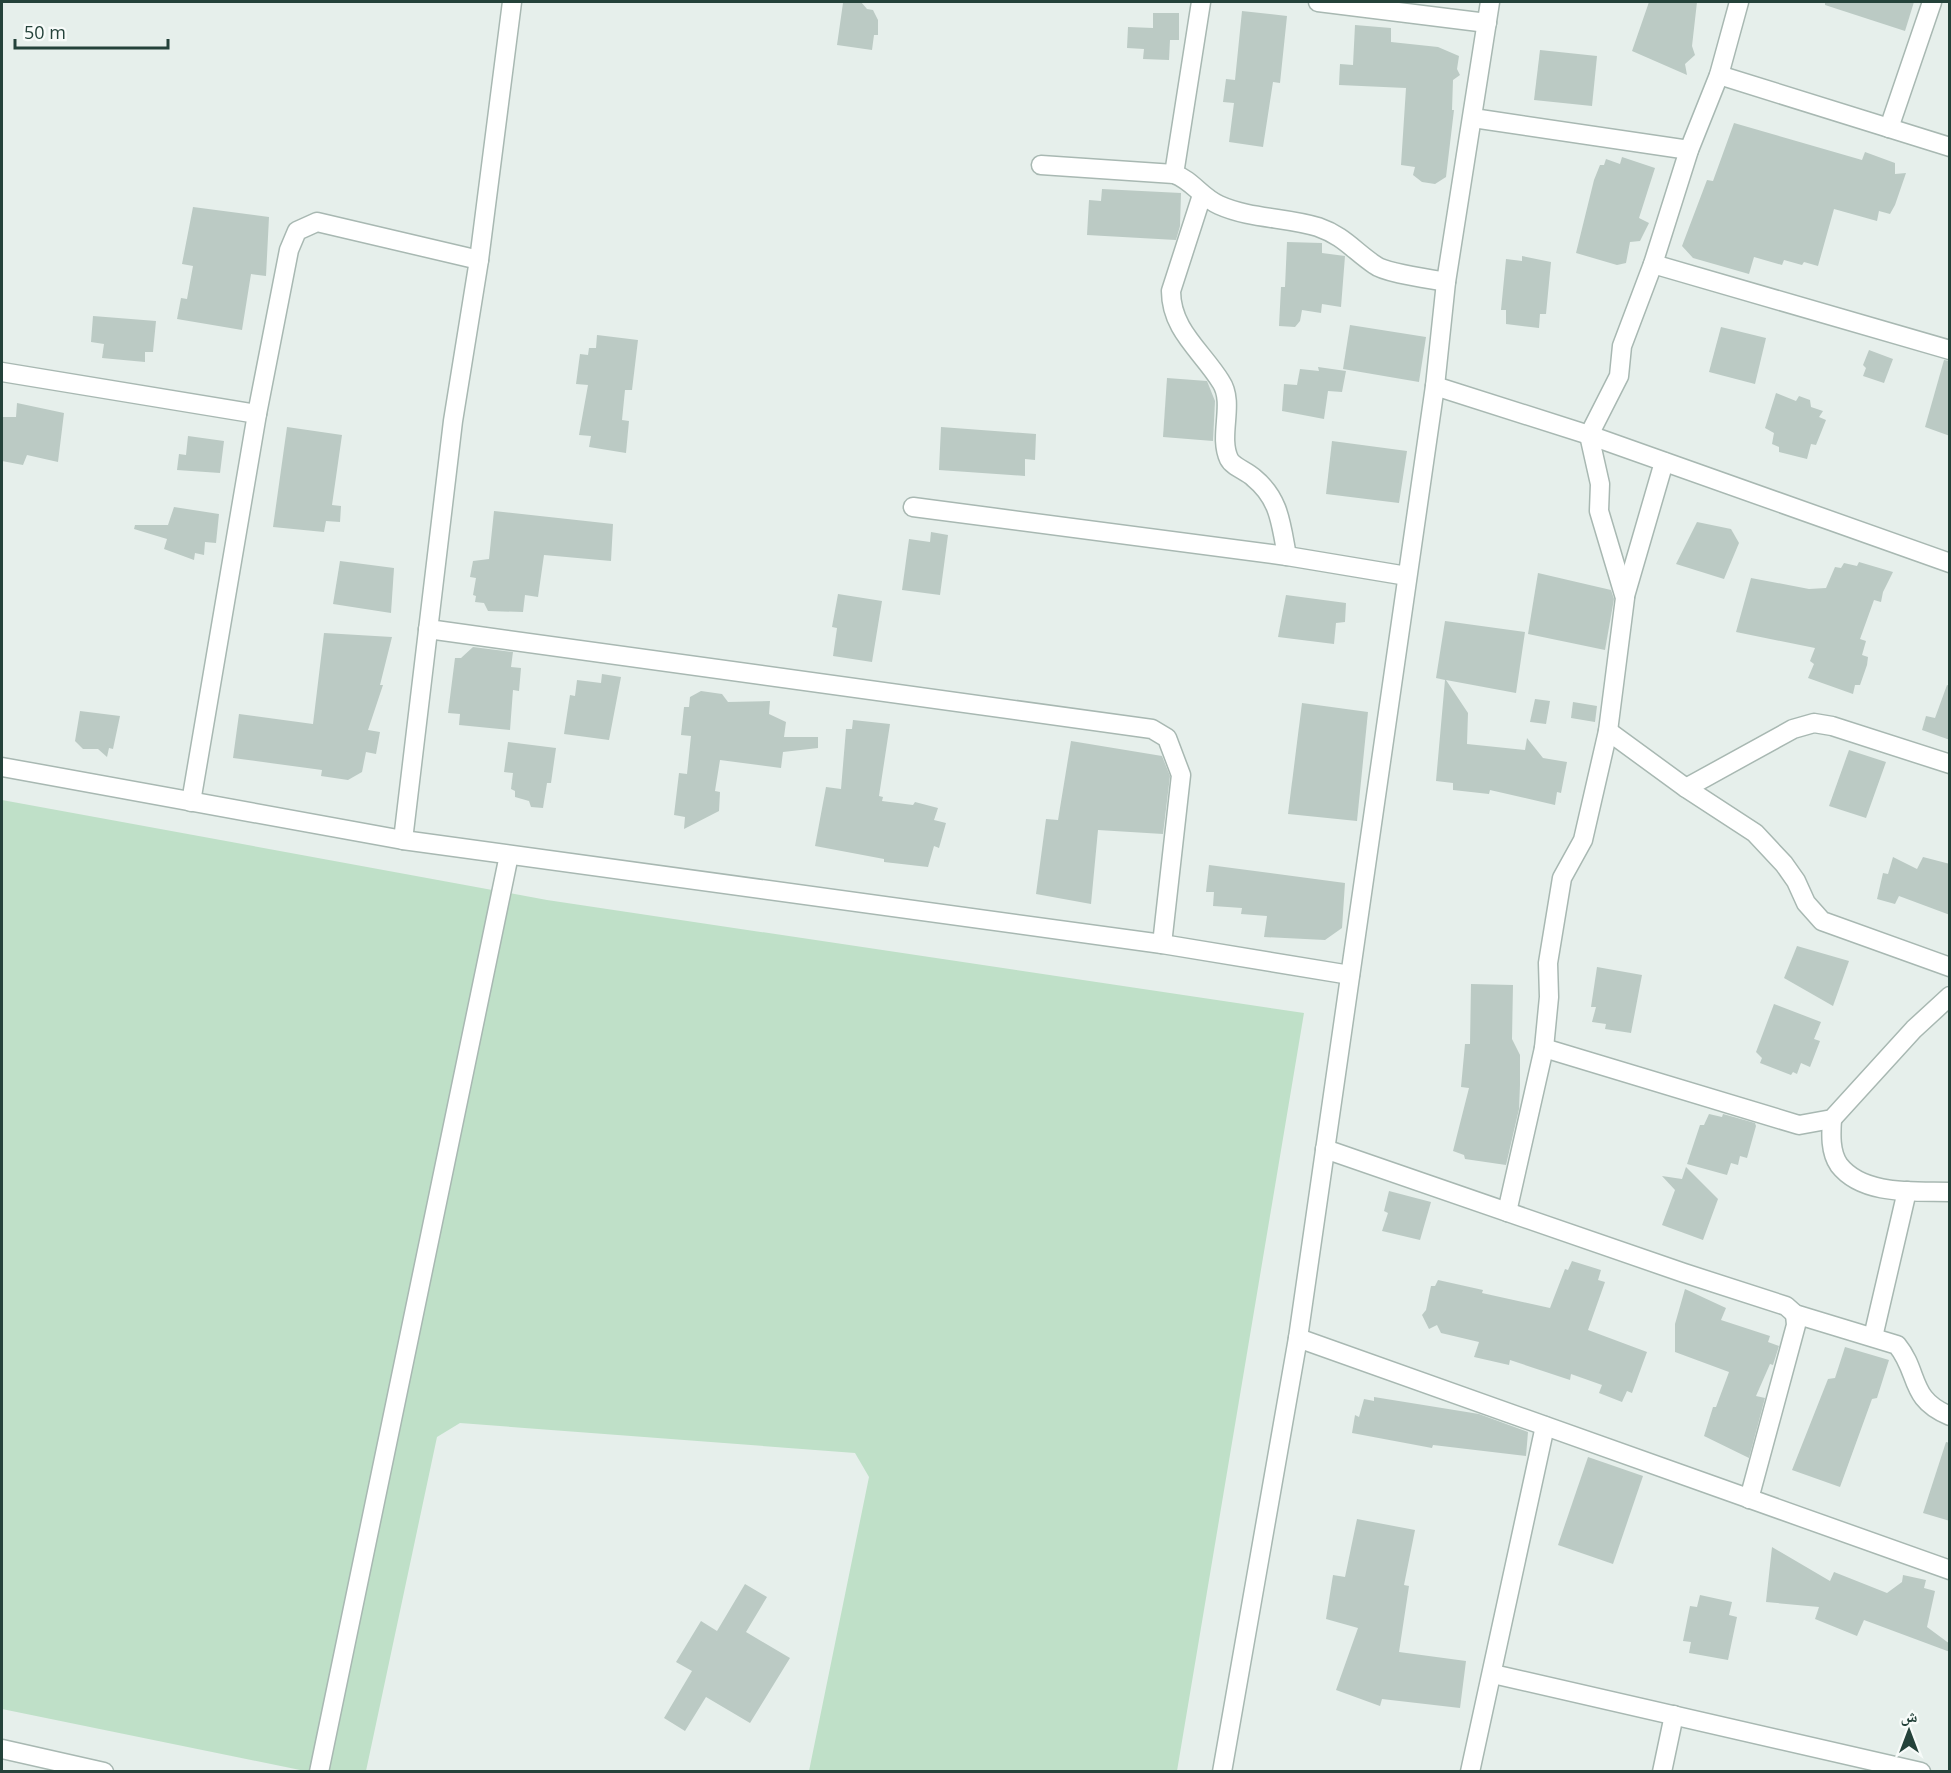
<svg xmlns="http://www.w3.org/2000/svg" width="1951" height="1773" font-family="'Open Sans','Noto Naskh Arabic',sans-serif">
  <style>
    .green { fill: #bfe0c8 }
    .building { fill: #bbcac4 }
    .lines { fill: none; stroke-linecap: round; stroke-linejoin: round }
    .minor-casing { stroke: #a8b8b2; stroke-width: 21 }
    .minor { stroke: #fff; stroke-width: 18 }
  </style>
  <rect width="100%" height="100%" fill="#e6efeb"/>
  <polygon class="green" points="2,800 547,900 1304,1013 1177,1771 809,1771 869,1477 855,1453 460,1423 437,1437 366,1771 305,1771 2,1709"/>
  <g class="building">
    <polygon points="861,2 867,9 873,10 878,20 878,35 874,35 872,50 837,45 843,3"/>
    <polygon points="1649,2 1697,2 1692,46 1695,55 1685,64 1687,75 1632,51"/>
    <polygon points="1825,2 1914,2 1905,31 1825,5"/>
    <polygon points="1242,11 1287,16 1280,83 1273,82 1263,147 1229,142 1234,103 1223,102 1226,79 1235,80"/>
    <polygon points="1153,13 1179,13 1179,40 1170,40 1169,60 1143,59 1144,49 1127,48 1128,27 1153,28"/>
    <polygon points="1355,25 1391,28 1391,42 1438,47 1459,56 1457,69 1460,75 1453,80 1452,110 1454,110 1446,177 1435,184 1422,182 1413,175 1415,167 1401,165 1406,88 1339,85 1340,64 1353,65"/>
    <polygon points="1540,50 1597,56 1592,106 1534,100"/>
    <polygon points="1734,123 1862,160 1865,152 1895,163 1895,174 1906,173 1895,205 1890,214 1879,211 1877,221 1834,209 1818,266 1804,262 1802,265 1784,260 1782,265 1754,257 1749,274 1693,258 1682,246 1707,180 1713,181"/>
    <polygon points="1622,157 1655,168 1639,218 1649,223 1640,241 1630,242 1626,263 1617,265 1576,253 1594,180 1600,165 1604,165 1606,159 1620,164"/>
    <polygon points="1102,189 1181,193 1180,226 1176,240 1087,235 1089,200 1101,201"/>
    <polygon points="193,207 269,217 266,276 251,274 242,330 177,319 181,298 187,299 193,266 182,264"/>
    <polygon points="1287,242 1322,243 1322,253 1345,256 1341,307 1322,304 1321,313 1302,310 1300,321 1295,327 1279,326 1281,287 1285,287"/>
    <polygon points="1522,256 1551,262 1546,314 1540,314 1539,328 1506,324 1506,310 1501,310 1506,259 1522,261"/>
    <polygon points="93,316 156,321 153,352 145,352 145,362 102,358 104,344 91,342"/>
    <polygon points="1350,325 1426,337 1419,382 1343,369"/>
    <polygon points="1721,327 1766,338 1755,384 1709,372"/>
    <polygon points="597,335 638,340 632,390 625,390 622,420 629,421 626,453 589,447 591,436 579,435 588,385 576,384 580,354 588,355 589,348 596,348"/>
    <polygon points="1869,350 1893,359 1884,383 1863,376 1866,368 1863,365"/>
    <polygon points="1944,360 1950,361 1950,436 1925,427"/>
    <polygon points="1318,367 1346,371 1342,392 1328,391 1324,419 1282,411 1284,384 1297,385 1300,369 1319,371"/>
    <polygon points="1167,378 1207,381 1215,401 1213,441 1163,437"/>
    <polygon points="1776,393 1796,401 1799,396 1810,400 1811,407 1823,411 1819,417 1826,420 1816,445 1811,444 1807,459 1779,452 1779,447 1772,444 1774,433 1765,428"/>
    <polygon points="17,403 64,413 58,462 27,455 23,465 2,461 2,417 16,417"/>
    <polygon points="287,427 342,435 332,505 341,506 340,522 326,521 324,532 273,527"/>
    <polygon points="941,427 1036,434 1035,460 1025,459 1025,476 939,470"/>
    <polygon points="188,436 224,441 220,473 177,470 179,454 186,455"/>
    <polygon points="1332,441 1407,451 1399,503 1326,494"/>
    <polygon points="174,507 219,514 216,543 205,542 204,555 195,553 194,560 164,549 167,539 134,529 135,525 168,525"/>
    <polygon points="494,511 613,524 611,561 544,555 538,597 525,595 523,612 488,611 484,603 475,602 476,596 473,595 476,578 470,577 473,561 489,559"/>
    <polygon points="1697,522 1731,529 1739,543 1724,579 1676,564"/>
    <polygon points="931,532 948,535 940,595 902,590 909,539 930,542"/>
    <polygon points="340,561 394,568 391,613 333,604"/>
    <polygon points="1859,562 1893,572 1883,592 1881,602 1874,600 1860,639 1866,641 1862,655 1868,657 1867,665 1860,685 1855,685 1853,694 1808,678 1814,664 1810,661 1815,648 1736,632 1751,578 1809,589 1826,588 1835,567 1841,568 1844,563 1857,566"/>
    <polygon points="1538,573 1611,590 1614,599 1605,650 1528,634"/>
    <polygon points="838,594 882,601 872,662 833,656 837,628 832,627"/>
    <polygon points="1286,595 1346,603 1345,622 1336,623 1334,644 1278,637"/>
    <polygon points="1445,621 1525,632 1516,693 1446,680 1468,713 1467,744 1525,750 1527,738 1543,758 1567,762 1561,793 1557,792 1555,805 1490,790 1489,794 1453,790 1453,783 1436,781 1445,680 1436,678"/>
    <polygon points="324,633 392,637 380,685 383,685 368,730 380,732 376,754 366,752 362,772 348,780 321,776 322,770 233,758 239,714 313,724"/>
    <polygon points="473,647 513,652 511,667 521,668 519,691 513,690 510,730 459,725 460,714 448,713 455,658 461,658"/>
    <polygon points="602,674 621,677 609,740 564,734 570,695 575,696 577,680 601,683"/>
    <polygon points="1947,685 1950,686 1950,740 1922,730 1926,716 1935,718"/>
    <polygon points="701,691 722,694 728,702 770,701 769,714 786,722 784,737 818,737 818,748 783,752 781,768 720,760 715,791 720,792 719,811 684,829 685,817 674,815 679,773 687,774 691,736 681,735 684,707 689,707 690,697"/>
    <polygon points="1535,699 1550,701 1546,724 1530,722"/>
    <polygon points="1573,702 1597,706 1595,722 1571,718"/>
    <polygon points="1302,703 1368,712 1357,821 1288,814"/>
    <polygon points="80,711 120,716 113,749 109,748 107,757 98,749 83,749 75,741"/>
    <polygon points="853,720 890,724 879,796 883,797 882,801 913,805 915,802 938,808 934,820 946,823 939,848 934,846 928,867 884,862 884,859 815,846 826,787 841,789 846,729 852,729"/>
    <polygon points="1071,741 1162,756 1170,776 1163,834 1098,830 1091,904 1036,894 1046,819 1058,820"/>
    <polygon points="508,742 556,748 551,783 547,783 543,808 531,807 529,801 515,797 515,791 511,789 513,773 504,772"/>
    <polygon points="1849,750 1886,762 1866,818 1829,806"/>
    <polygon points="1893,857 1917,869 1923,857 1950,864 1950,915 1899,896 1895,904 1877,899 1883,873 1888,874"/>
    <polygon points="1209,865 1345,883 1342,928 1325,940 1264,937 1267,916 1241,914 1242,908 1213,906 1214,892 1206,892"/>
    <polygon points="1797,946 1849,961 1833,1006 1784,978"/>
    <polygon points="1597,967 1642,975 1631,1033 1605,1029 1606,1024 1592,1022 1596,1007 1591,1007"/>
    <polygon points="1471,984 1513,985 1512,1039 1520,1055 1520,1085 1519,1109 1506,1165 1465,1159 1464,1155 1453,1151 1469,1088 1461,1087 1465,1044 1470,1044"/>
    <polygon points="1774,1004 1821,1022 1814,1039 1820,1041 1810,1067 1801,1063 1797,1074 1793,1072 1791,1075 1760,1063 1762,1058 1756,1052"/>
    <polygon points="1709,1114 1722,1117 1723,1114 1755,1123 1756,1126 1747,1158 1740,1156 1738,1165 1731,1163 1727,1175 1687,1164 1700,1125 1704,1125"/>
    <polygon points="1686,1167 1718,1199 1703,1240 1662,1225 1675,1190 1662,1176 1682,1179"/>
    <polygon points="1389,1191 1431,1202 1420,1240 1382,1231 1388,1213 1384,1211"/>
    <polygon points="1572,1261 1601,1270 1598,1280 1605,1282 1588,1330 1647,1352 1632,1393 1627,1391 1622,1402 1599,1393 1602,1385 1571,1374 1570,1380 1510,1360 1509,1365 1474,1357 1479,1342 1441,1333 1437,1325 1429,1329 1422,1315 1426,1310 1431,1286 1435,1286 1438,1280 1483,1290 1482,1293 1550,1308 1565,1269 1568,1270"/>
    <polygon points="1685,1289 1726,1308 1721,1320 1770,1336 1768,1342 1779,1346 1773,1365 1770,1364 1756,1396 1765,1398 1749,1458 1704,1436 1713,1407 1716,1407 1729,1372 1675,1352 1675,1324"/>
    <polygon points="1845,1347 1889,1360 1877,1398 1872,1399 1840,1487 1792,1470 1828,1379 1835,1378"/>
    <polygon points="1374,1397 1479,1414 1528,1432 1526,1456 1433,1445 1432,1448 1352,1433 1355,1415 1359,1417 1364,1399 1374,1401"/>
    <polygon points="1946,1442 1950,1443 1950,1521 1923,1513"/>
    <polygon points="1588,1457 1643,1476 1613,1564 1558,1545"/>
    <polygon points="1357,1519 1415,1530 1404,1585 1409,1586 1399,1652 1466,1661 1460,1708 1382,1699 1380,1706 1336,1690 1358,1628 1326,1619 1333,1575 1345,1577"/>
    <polygon points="1772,1547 1830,1581 1834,1572 1887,1593 1902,1582 1903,1575 1926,1580 1924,1588 1935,1591 1927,1627 1950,1644 1950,1652 1864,1620 1857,1636 1815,1619 1819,1607 1766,1602"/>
    <polygon points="745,1584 767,1597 746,1632 790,1658 750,1723 706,1697 685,1731 664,1718 692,1671 676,1662 701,1621 717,1631"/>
    <polygon points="1700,1595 1732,1602 1729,1615 1737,1617 1728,1660 1689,1653 1691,1642 1683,1641 1690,1606 1697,1607"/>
  </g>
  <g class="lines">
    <defs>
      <g id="minor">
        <polyline points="1318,2 1487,23"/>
        <polyline points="1719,75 1950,147"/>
        <polyline points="1473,118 1689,150"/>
        <polyline points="1889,128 1932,2"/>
        <path d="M1041,165L1174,174C1192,180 1201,197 1219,205C1250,219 1286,217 1318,227C1344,236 1354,251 1375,265C1385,273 1431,279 1446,282"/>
        <polyline points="1174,174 1201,2"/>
        <path d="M1202,195L1171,291C1171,330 1202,351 1221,382C1235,403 1218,436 1229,459C1233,467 1247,471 1254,478C1280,499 1281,525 1287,556"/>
        <polyline points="1653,264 1950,350"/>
        <polyline points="2,372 257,414"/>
        <polyline points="1435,386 1589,435 1950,563"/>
        <polyline points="913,507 1287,556 1407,576"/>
        <polyline points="1625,596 1664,462"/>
        <polyline points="428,629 1152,729 1167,738 1181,775 1162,944"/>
        <polyline points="1608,731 1686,788 1755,833 1784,864 1796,881 1806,903 1822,921 1950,967"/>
        <polyline points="2,767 403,840 1162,944 1350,975"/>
        <polyline points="1686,788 1793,729 1814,723 1832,726 1950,764"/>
        <polyline points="191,802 257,414 289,250 297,231 317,222 479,260"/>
        <polyline points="403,840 453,421 479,260 512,2"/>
        <polyline points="1544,1048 1799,1125 1832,1119 1914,1029 1950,996"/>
        <path d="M1832,1119C1831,1134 1830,1152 1839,1165C1863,1196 1915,1191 1950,1192"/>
        <path d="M1325,1149L1684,1273L1786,1306L1795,1314L1897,1345C1920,1373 1908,1399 1950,1416"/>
        <polyline points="1507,1212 1544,1048 1549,997 1548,963 1562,878 1583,840 1608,731 1625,598 1599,511 1600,484 1589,435 1619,376 1622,346 1653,264 1689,150 1719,75 1739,2"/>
        <polyline points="1873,1337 1907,1191"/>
        <polyline points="1298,1338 1950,1570"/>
        <polyline points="1749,1499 1796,1325 1795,1314"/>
        <polyline points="1493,1674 1921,1772"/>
        <polyline points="2,1749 104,1772"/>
        <polyline points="319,1772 509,855"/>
        <polyline points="1222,1772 1298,1338 1435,386 1446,282 1490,2"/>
        <polyline points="1470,1772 1545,1426"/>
        <polyline points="1662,1772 1674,1715"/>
      </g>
    </defs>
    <use href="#minor" class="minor-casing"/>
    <use href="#minor" class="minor"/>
  </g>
  <rect width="1951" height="1773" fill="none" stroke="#24423a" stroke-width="6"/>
  <g transform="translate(1909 1731)" stroke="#f7fbf9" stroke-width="4.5" paint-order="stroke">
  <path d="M0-4.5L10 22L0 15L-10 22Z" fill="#24423a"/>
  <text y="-9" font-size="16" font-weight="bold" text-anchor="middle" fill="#24423a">ش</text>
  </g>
  <path d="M15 39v9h153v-9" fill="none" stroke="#24423a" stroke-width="3"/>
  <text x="24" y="39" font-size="18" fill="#24423a" stroke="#f7fbf9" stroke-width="4.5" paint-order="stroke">50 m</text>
</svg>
